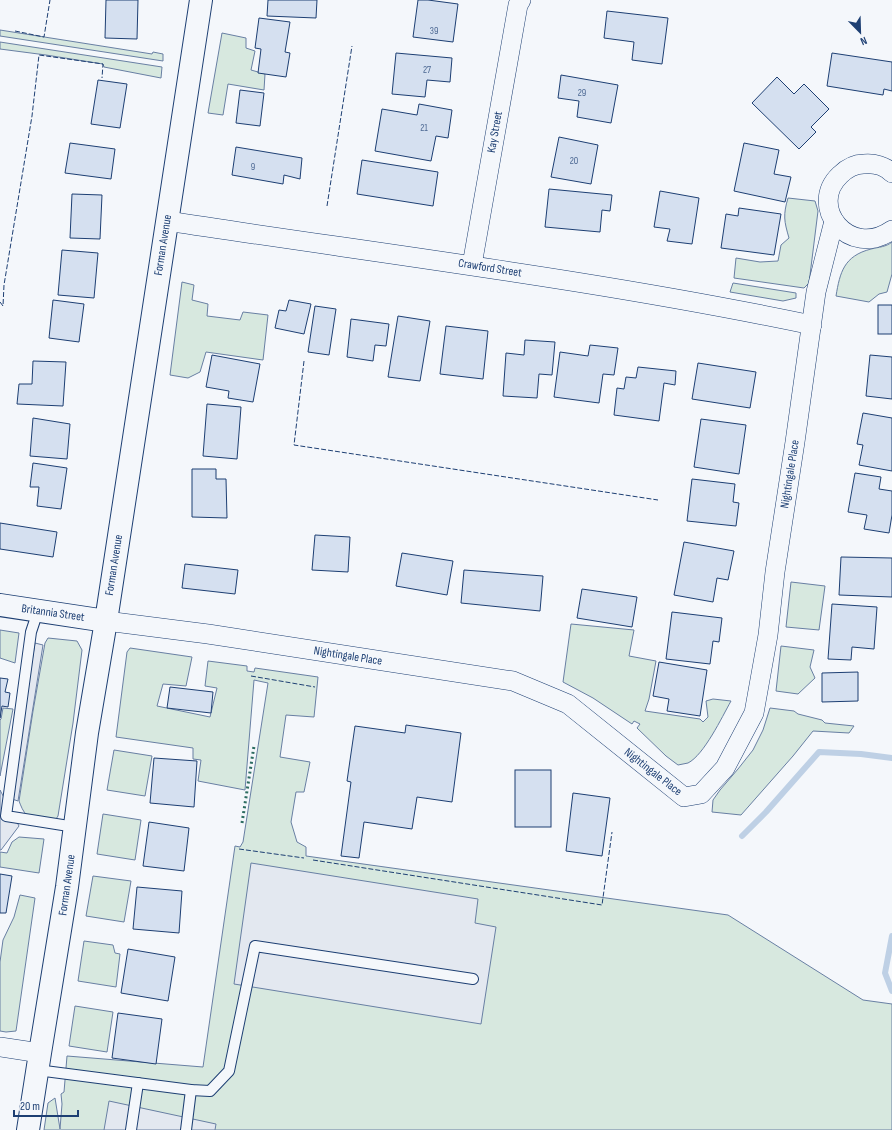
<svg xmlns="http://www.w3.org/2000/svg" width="892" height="1130" font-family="'Sofia Sans Condensed',sans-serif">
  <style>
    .green { fill: #d7e8df; stroke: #687fa3 }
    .parking { fill: #e3e8f0; stroke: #687fa3 }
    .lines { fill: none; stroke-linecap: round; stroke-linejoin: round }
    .stream { stroke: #bed0e5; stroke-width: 6 }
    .building { fill: #d5e0f0; stroke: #1d3f73 }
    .service-casing { stroke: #1d3f73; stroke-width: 12 }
    .minor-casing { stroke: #1d3f73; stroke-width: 20 }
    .tertiary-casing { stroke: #1d3f73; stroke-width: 24 }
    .service { stroke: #f4f7fb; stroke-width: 10 }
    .minor { stroke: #f4f7fb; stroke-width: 19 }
    .tertiary { stroke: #f4f7fb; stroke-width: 22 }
    .hedge { stroke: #2c6c60; stroke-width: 3; stroke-dasharray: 2 3; stroke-linecap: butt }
    .fence { stroke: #1d3f73; stroke-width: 1; stroke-dasharray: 5 2; stroke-linecap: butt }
    .labels { text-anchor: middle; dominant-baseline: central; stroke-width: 3; stroke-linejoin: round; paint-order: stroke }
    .number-label { font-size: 10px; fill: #4b6792 }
    .street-label { font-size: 12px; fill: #1d3f73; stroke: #f4f7fb }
  </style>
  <rect width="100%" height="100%" fill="#f4f7fb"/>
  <g class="green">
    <polygon points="0,30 152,54 153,52 163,54 163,61 0,36"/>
    <polygon points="222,33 246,38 246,48 255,51 251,70 265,74 264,90 228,84 223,115 208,113"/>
    <polygon points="0,42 162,67 161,78 104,67 103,64 46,55 0,49"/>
    <path d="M788,198L815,201L818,211L809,283L804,288L734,278L736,258L760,262L778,261L781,245L789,238C784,221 783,215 788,198Z"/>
    <path d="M892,242V274L887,292L879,294L869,302L836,296C840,272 844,256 871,249C879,247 886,247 892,242Z"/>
    <polygon points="182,282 194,285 192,300 208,304 207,316 240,320 243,312 268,315 263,360 206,352 200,372 188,378 170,375"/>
    <polygon points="733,283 796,293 796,298 783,301 730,292"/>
    <polygon points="791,582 825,586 819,630 786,627"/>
    <path d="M571,624L634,630L629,656L656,661L649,699L645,711L700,719L703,722L708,717L706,701L713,699L731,701C722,717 704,755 688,763C685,764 681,764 678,765L666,756L637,728L640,724L634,721L632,724L593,698L563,682Z"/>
    <polygon points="0,630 19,633 15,663 0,658"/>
    <path d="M48,638L77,641L82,650L73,723L58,816L56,819C49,819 33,819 27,815C23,812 21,806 19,801L33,711L45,643Z"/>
    <polygon points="781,646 814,650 810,667 815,678 798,694 776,691"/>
    <polygon points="130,648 192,657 186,686 163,684 157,706 210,717 217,688 205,686 208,661 247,666 247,671 254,672 255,668 318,677 314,717 286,715 280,757 310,762 304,792 296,792 291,822 297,842 306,847 306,856 728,915 863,1000 892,1004 892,1130 44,1130 48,1103 55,1098 60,1129 62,1104 61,1094 64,1092 67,1056 203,1067 235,846 240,847 243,842 268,683 254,680 245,790 198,781 201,760 193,759 193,748 116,737 127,652"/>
    <polygon points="3,708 13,709 0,776 0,720 1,719"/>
    <polygon points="770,708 794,711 798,714 822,720 825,723 854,726 849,733 813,731 793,756 741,815 712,812 713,800 720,790 738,769 753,750 763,730"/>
    <polygon points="114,750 152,756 145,796 107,790"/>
    <polygon points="103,814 141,820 135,860 97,854"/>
    <polygon points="19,837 44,839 39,873 0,867 0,852 7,853 12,842"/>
    <polygon points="93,876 131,881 124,922 86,916"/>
    <polygon points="20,895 35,898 16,1031 6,1032 0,1031 0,962 3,940 14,917"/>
    <polygon points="84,941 113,945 115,953 120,954 116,987 78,981"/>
    <polygon points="75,1006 113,1012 107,1052 69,1046"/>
  </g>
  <g class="parking">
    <polygon points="35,643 43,645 18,801 9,798"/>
    <polygon points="0,790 19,826 1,850 0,850"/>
    <polygon points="251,863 478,899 475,923 496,927 481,1024 234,984"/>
    <polygon points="109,1101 216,1124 215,1130 104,1130"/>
  </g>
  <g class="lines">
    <g class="stream">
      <polyline points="742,836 766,812 819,752 861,754 892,758"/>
      <polyline points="892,936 885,973 892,991"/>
    </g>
  </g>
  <g class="building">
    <polygon points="106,0 138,0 137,39 105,38"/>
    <polygon points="268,0 317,0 316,18 267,16"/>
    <polygon points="418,0 428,0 458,4 453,42 413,37"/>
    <polygon points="607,11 668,18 662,64 632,60 634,42 604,38"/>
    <polygon points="259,18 290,22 285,52 290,53 286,77 258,73 261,49 255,48"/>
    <polygon points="396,53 452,58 450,82 427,80 425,97 392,94"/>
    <polygon points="832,53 892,62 892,91 884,89 883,95 827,86"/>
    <polygon points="561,75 618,85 611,123 577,117 579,101 558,98"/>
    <polygon points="777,77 794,94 804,84 829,109 811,127 816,132 799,149 752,103"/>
    <polygon points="98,80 127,84 120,128 91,124"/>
    <polygon points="240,90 264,93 260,126 236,123"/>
    <polygon points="419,104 452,110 448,138 436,136 431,161 375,151 382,109 417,115"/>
    <polygon points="559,137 598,145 591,184 551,177"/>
    <polygon points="70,143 115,149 111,179 65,173"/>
    <polygon points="744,143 779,150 774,174 791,177 785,202 734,191"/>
    <polygon points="236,147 302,158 300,179 284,175 283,184 232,175"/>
    <polygon points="362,160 438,172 433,206 357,194"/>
    <polygon points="549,189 612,195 610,211 602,210 600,232 545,227"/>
    <polygon points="660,191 699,198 692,244 667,241 670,229 654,227"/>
    <polygon points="72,194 102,195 100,239 70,238"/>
    <polygon points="739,208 781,214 774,255 721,248 726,214 738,216"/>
    <polygon points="62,250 98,253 94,298 58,295"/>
    <polygon points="53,300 84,304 79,342 49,338"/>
    <polygon points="289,300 311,304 304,334 275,328 279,310 286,311"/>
    <rect x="878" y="305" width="14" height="29"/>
    <polygon points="315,306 336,309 329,355 308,352"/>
    <polygon points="398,316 430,321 420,381 388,377"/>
    <polygon points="351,319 389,324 386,346 375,345 373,361 347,357"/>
    <polygon points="446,326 488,331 483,379 440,374"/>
    <polygon points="525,340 555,342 552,375 539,374 537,398 503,396 506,353 524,355"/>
    <polygon points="590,345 618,348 614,375 603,374 599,403 554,397 560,352 588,356"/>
    <polygon points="212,355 260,364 253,402 228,398 229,391 206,387"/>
    <polygon points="870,355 892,357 892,399 866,396"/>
    <polygon points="33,361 66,362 63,406 17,404 19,384 32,384"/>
    <polygon points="698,363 756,372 750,408 692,399"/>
    <polygon points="638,367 676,371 675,385 664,383 659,421 614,415 617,388 624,389 626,377 636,378"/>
    <polygon points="207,404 241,407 237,459 203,456"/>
    <polygon points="863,413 892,418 892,471 859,465 863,445 857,444"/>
    <polygon points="33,418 70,424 67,459 30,456"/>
    <polygon points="701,419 746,425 739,474 694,467"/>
    <polygon points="33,463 67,468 61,509 37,506 39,487 30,487"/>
    <polygon points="192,469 216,469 216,479 226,479 227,518 192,517"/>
    <polygon points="855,473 881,477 879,489 892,491 892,515 889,533 864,529 867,515 848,512"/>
    <polygon points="692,479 735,484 733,502 739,503 736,526 687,521"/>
    <polygon points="0,523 57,532 53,557 0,549"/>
    <polygon points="315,535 350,537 348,572 312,570"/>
    <polygon points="684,542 734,551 728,580 717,578 713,602 674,595"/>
    <polygon points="402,553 453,561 447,595 396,586"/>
    <polygon points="841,557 892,558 892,597 839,595"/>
    <polygon points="185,564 238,570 235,594 182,588"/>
    <polygon points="464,570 543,576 540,611 461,603"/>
    <polygon points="582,589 637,597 632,627 577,618"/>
    <polygon points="832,604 877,607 874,649 852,647 851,660 828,659"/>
    <polygon points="672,612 722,618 719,642 713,641 710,664 666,659"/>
    <polygon points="659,662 707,670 700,716 667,711 669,699 653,696"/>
    <polygon points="858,672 858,701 822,702 822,673"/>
    <polygon points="0,678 8,679 5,692 10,693 8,707 2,706 0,718"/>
    <polygon points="170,687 213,692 211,713 167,708"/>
    <polygon points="406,725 461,733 452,802 417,797 412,829 364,822 359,858 341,856 351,782 347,781 355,726 405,733"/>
    <polygon points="154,758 197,761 194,807 150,803"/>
    <rect x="515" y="770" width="36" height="57"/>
    <polygon points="573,793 610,798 602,856 566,851"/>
    <polygon points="149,822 189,828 184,871 143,866"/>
    <polygon points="0,874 12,876 6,913 0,913"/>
    <polygon points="137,887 182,891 179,933 133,929"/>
    <polygon points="128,949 175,957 168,1001 121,993"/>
    <polygon points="118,1013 162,1019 156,1064 112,1058"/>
  </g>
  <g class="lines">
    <defs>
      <g id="service">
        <polyline points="38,611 31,632 6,816 75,827"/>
        <polyline points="37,1070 191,1090 210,1091 229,1071 255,946 473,979"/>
        <polyline points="131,1130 138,1083"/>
        <polyline points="186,1130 191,1090"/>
      </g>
      <g id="minor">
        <path d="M892,173C885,166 874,163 864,164C854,164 847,168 840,175C807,206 849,260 892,230"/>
        <path d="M167,221C382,254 598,280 812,325"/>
        <polyline points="472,265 518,5 521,0"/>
        <polyline points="106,621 208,634 513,681 568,704 684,797 701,794 725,768 754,713 768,635 775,572 795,442 816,292 834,221"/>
        <polyline points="0,1047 40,1053"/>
      </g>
      <g id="tertiary">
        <polyline points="0,605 106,621"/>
        <polyline points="28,1130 40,1053 67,887 87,733 106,621 201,0"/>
      </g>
    </defs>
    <use href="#service" class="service-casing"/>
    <use href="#minor" class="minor-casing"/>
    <use href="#tertiary" class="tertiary-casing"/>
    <use href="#service" class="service"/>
    <use href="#minor" class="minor"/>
    <use href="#tertiary" class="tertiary"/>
    <polyline class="hedge" points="242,823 254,746"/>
    <g class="fence">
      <polyline points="15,31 44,37 50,0"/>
      <polyline points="327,206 352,46"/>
      <polyline points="0,302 3,306 4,285 32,116 39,55 103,64 102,78"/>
      <polyline points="304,361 294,445 658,500"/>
      <polyline points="251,676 315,687"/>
      <polyline points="239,849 304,858"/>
      <polyline points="313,860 602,905 612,832"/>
    </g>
  </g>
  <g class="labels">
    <g class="number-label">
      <text x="434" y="31">39</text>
      <text x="427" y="70">27</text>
      <text x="582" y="93">29</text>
      <text x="424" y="128">21</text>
      <text x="574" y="161">20</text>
      <text x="253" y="167">9</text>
    </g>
    <g class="street-label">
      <text transform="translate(495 132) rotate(-80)">Kay Street</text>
      <text transform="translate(163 245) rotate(-81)">Forman Avenue</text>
      <text transform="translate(490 268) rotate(9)">Crawford Street</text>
      <text transform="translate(790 474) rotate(-81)">Nightingale Place</text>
      <text transform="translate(114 565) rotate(-81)">Forman Avenue</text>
      <text transform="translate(53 613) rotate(8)">Britannia Street</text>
      <text transform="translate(348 656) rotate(9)">Nightingale Place</text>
      <text transform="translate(653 772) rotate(38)">Nightingale Place</text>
      <text transform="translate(67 885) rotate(-82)">Forman Avenue</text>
    </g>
  </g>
  <g transform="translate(860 32) rotate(157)" stroke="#f4f7fb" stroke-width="3" paint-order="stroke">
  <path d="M0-3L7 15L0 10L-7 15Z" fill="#1d3f73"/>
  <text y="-6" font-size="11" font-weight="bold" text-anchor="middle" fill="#1d3f73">N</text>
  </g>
  <path d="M14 1110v6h64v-6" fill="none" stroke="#1d3f73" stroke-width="2"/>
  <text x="20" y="1110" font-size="12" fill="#1d3f73" stroke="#f4f7fb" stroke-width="3" paint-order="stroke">20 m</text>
</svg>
